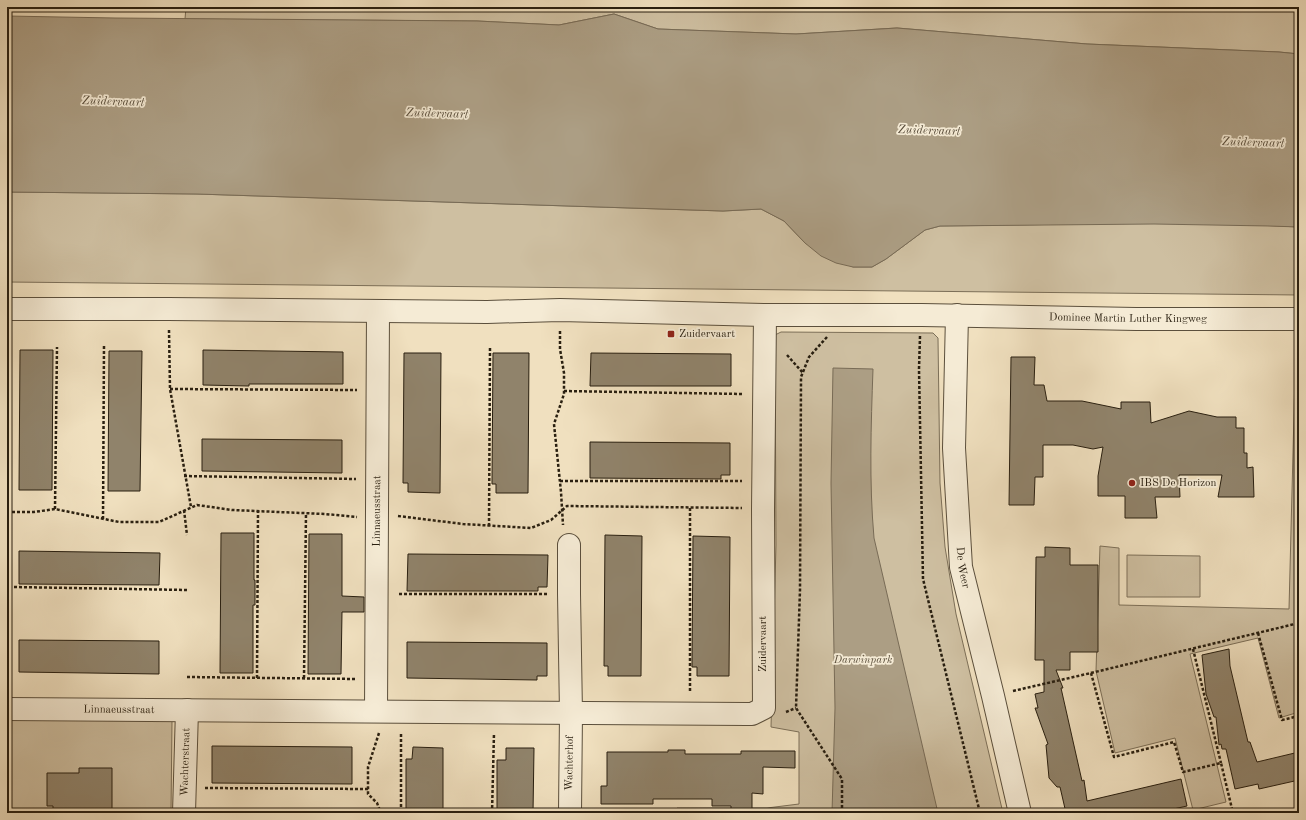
<svg xmlns="http://www.w3.org/2000/svg" width="1306" height="820" font-family="'Old Standard TT',serif">
  <style>
    .green { fill: #cebfa1; stroke: #7c6f58 }
    .water { fill: #ac9e84; stroke: #786b56 }
    .building { fill: #90836b; stroke: #291f10 }
    .lines { fill: none; stroke-linecap: round; stroke-linejoin: round }
    .minor-casing { stroke: #5b4f3c; stroke-width: 24 }
    .path { stroke: #291f10; stroke-width: 2.5; stroke-dasharray: 3 2; stroke-linecap: butt }
    .minor { stroke: #f5ebd5; stroke-width: 22 }
    .poi-dot { fill: #8f2418; stroke: #f5ebd5; stroke-width: 1.5 }
    .labels { text-anchor: middle; dominant-baseline: central; stroke-width: 3.5; stroke-linejoin: round; paint-order: stroke }
    .street-label { font-size: 11px; fill: #291f10; stroke: #f5ebd5 }
    .poi-label { font-size: 11px; fill: #291f10; stroke: #f5ebd5; text-anchor: start }
    .park-label { font-size: 11px; font-style: italic; fill: #5b4f3c; stroke: #f5ebd5 }
    .water-label { font-size: 12px; font-style: italic; fill: #574b39; stroke: #f5ebd5 }
  </style>
  <rect width="100%" height="100%" fill="#f0e0bf"/>
  <filter id="stains"><feTurbulence type="fractalNoise" baseFrequency=".005" numOctaves="4"/><feColorMatrix values="0 0 0 0 .2 0 0 0 0 .09 0 0 0 0 .02 0 0 0 .5 -.17"/></filter>
  <radialGradient id="worn" r=".72"><stop offset=".6" stop-color="#630" stop-opacity="0"/><stop offset="1" stop-color="#630" stop-opacity=".3"/></radialGradient>
  <g class="green">
    <polygon points="186,7 1299,7 1299,54 1279,52 1087,44 897,28 796,34 658,29 614,14 559,25 477,21 185,19"/>
    <path d="M7,192L197,194L723,211L761,209L784,221L805,243L853,267H872L886,259L925,230L940,226C1058,225 1181,220 1299,227V295L7,282Z"/>
    <polygon points="781,332 933,333 938,338 940,483 945,547 956,614 1003,813 677,813 677,808 767,808 799,804 799,732 771,727 776,545 775,335"/>
    <polygon points="1296,335 1299,335 1299,712 1279,718 1258,638 1190,654 1226,802 1193,810 1175,738 1115,753 1096,671 1100,546 1119,548 1119,605 1289,609"/>
    <polygon points="1127,555 1200,556 1200,597 1127,597"/>
    <polygon points="7,719 172,721 171,813 7,813"/>
  </g>
  <g class="water">
    <polygon points="614,14 658,29 796,34 897,28 1087,44 1279,52 1299,54 1299,227 1269,226 1154,224 940,226 925,230 886,259 872,267 853,267 836,263 821,256 805,243 784,221 761,209 723,211 197,194 7,192 7,16 115,18 477,21 559,25"/>
    <path d="M833,368L873,369C871,426 869,482 874,538L938,813H832L835,708L831,483Z"/>
  </g>
  <g class="building">
    <polygon points="20,350 53,350 52,490 19,490"/>
    <polygon points="203,350 343,352 343,384 249,384 249,386 203,385"/>
    <polygon points="109,351 142,351 140,491 108,491"/>
    <polygon points="404,353 441,353 440,493 408,492 408,483 403,483"/>
    <polygon points="493,353 529,353 528,493 496,493 496,484 492,484"/>
    <polygon points="591,353 731,354 731,386 590,386"/>
    <polygon points="1011,357 1035,357 1034,385 1044,385 1047,401 1082,401 1121,409 1121,402 1150,402 1151,423 1189,411 1217,417 1236,417 1236,428 1244,428 1244,453 1247,453 1247,468 1253,467 1254,497 1218,497 1222,475 1179,475 1180,497 1155,497 1157,518 1125,518 1125,496 1098,496 1098,476 1103,447 1093,449 1073,445 1043,445 1043,477 1035,477 1034,505 1009,505"/>
    <polygon points="202,439 342,440 342,473 202,471"/>
    <polygon points="590,442 730,443 730,475 721,475 721,479 590,478"/>
    <polygon points="221,533 254,533 254,580 255,580 255,605 253,605 253,673 220,673"/>
    <polygon points="309,534 342,534 342,596 364,597 364,612 342,612 341,674 308,674"/>
    <polygon points="605,535 642,536 641,676 608,676 608,666 604,666"/>
    <polygon points="693,536 730,537 729,676 697,676 697,667 692,667"/>
    <polygon points="1045,547 1070,548 1070,565 1098,565 1098,652 1070,652 1070,670 1056,670 1063,688 1061,688 1082,781 1084,780 1087,801 1181,779 1187,806 1169,810 1163,809 1163,813 1066,813 1060,787 1057,787 1049,778 1046,745 1048,744 1035,708 1038,708 1035,694 1044,692 1044,660 1035,660 1036,557 1045,557"/>
    <polygon points="19,551 160,553 159,585 19,584"/>
    <polygon points="408,554 548,555 547,587 538,587 538,591 407,591"/>
    <polygon points="19,640 159,641 159,674 19,672"/>
    <polygon points="407,642 547,643 547,676 537,676 537,680 407,678"/>
    <polygon points="1229,649 1230,666 1248,742 1250,742 1257,762 1299,752 1299,780 1259,789 1258,784 1235,789 1226,749 1222,749 1221,744 1219,745 1216,717 1214,717 1206,694 1202,655"/>
    <polygon points="212,746 352,747 352,784 212,783"/>
    <polygon points="413,747 443,748 443,813 406,812 406,759 412,759"/>
    <polygon points="506,748 534,748 533,813 497,813 497,760 506,760"/>
    <polygon points="668,750 685,750 685,754 741,754 741,751 795,751 795,768 763,767 763,794 752,793 752,813 731,813 731,806 712,806 712,799 653,799 653,804 601,804 601,786 607,786 607,752 668,752"/>
    <polygon points="79,768 112,768 112,813 53,813 53,806 47,806 47,773 79,773"/>
  </g>
  <g class="lines">
    <defs>
      <g id="minor">
        <path id="s1" d="M7,309H168L487,312L560,310L765,315H922L1136,319H1299"/>
        <path id="s2" d="M957,315L954,448L961,567L993,696L1020,813"/>
        <polyline points="569,545 569,594 571,713 570,813"/>
        <path id="s3" d="M7,709L748,714H752L764,708L763,509L765,315"/>
        <path id="s4" d="M376,711L378,311"/>
        <path id="s5" d="M184,813L187,710"/>
      </g>
    </defs>
    <use href="#minor" class="minor-casing"/>
    <g class="path">
      <polyline points="169,330 170,389 191,507"/>
      <polyline points="560,331 560,349 564,373 564,394 554,424 561,492 563,525"/>
      <polyline points="920,336 919,369 923,579 980,813"/>
      <polyline points="827,337 809,357 801,377 800,590 796,708 842,779 842,813"/>
      <polyline points="787,355 803,373"/>
      <polyline points="170,389 357,390"/>
      <polyline points="564,391 744,394"/>
      <polyline points="184,476 356,479"/>
      <polyline points="560,481 742,481"/>
      <polyline points="690,508 690,692"/>
      <polyline points="55,509 57,347"/>
      <polyline points="184,510 187,535"/>
      <polyline points="7,512 34,512 55,509 119,522 159,522 197,505 232,510 325,514 357,517"/>
      <polyline points="398,516 463,524 531,528 551,520 567,506 742,508"/>
      <polyline points="103,519 104,345"/>
      <polyline points="489,526 490,347"/>
      <polyline points="14,587 187,590"/>
      <polyline points="399,594 548,594"/>
      <polyline points="1258,633 1282,720 1299,716"/>
      <polyline points="1193,649 1221,763"/>
      <polyline points="1091,673 1299,623"/>
      <polyline points="187,677 356,679"/>
      <polyline points="257,678 258,511"/>
      <polyline points="304,678 306,513"/>
      <polyline points="1013,691 1091,673 1114,757 1174,742 1183,772 1221,763 1233,813"/>
      <polyline points="786,712 796,708"/>
      <polyline points="379,733 368,767 368,794 377,803 381,813"/>
      <polyline points="401,734 401,813"/>
      <polyline points="205,788 368,789"/>
      <polyline points="492,813 494,733"/>
    </g>
    <use href="#minor" class="minor"/>
  </g>
  <g class="poi-dot">
    <rect x="667" y="330" width="8" height="8" rx="2"/>
    <circle cx="1132" cy="483" r="4"/>
  </g>
  <g class="labels">
    <g class="street-label">
      <text stroke="none"><textPath href="#s1" startOffset="1121">Dominee Martin Luther Kingweg</textPath></text>
      <text stroke="none"><textPath href="#s4" startOffset="200">Linnaeusstraat</textPath></text>
      <text stroke="none"><textPath href="#s2" startOffset="253">De Weer</textPath></text>
      <text transform="translate(763 644) rotate(-90)">Zuidervaart</text>
      <text stroke="none"><textPath href="#s3" startOffset="112">Linnaeusstraat</textPath></text>
      <text stroke="none"><textPath href="#s5" startOffset="51">Wachterstraat</textPath></text>
      <text transform="translate(570 763) rotate(-89)">Wachterhof</text>
    </g>
    <g class="poi-label">
      <text x="679" y="334">Zuidervaart</text>
      <text x="1140" y="483">IBS De Horizon</text>
    </g>
    <g class="park-label">
      <text x="863" y="660">Darwinpark</text>
    </g>
    <g class="water-label">
      <text transform="translate(113 102) rotate(2)">Zuidervaart</text>
      <text transform="translate(437 114) rotate(2)">Zuidervaart</text>
      <text transform="translate(929 131) rotate(2)">Zuidervaart</text>
      <text transform="translate(1253 143) rotate(2)">Zuidervaart</text>
    </g>
  </g>
  <rect width="1306" height="820" fill="none" stroke="#f0e0bf" stroke-width="24"/>
  <rect x="8" y="8" width="1290" height="804" fill="none" stroke="#291f10" stroke-width="2"/>
  <rect x="12" y="12" width="1282" height="796" fill="none" stroke="#291f10"/>
  <rect width="100%" height="100%" filter="url(#stains)"/>
  <rect width="100%" height="100%" fill="url(#worn)"/>
</svg>
